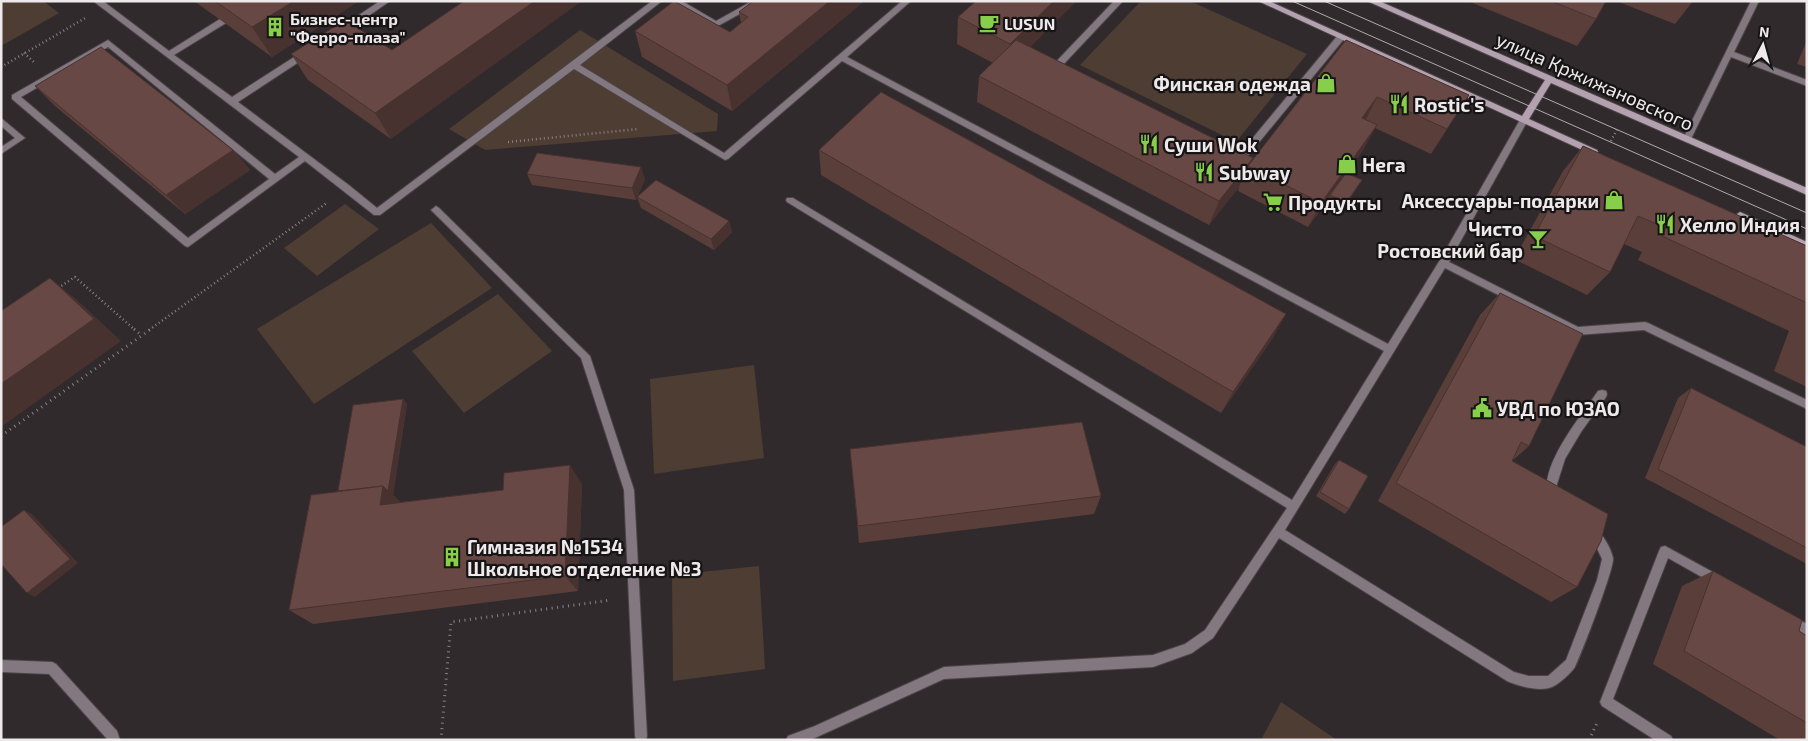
<svg xmlns="http://www.w3.org/2000/svg" width="1808" height="741" font-family="'Exo 2',sans-serif">
  <style>
    .green { fill: #4e3d32 }
    .lines { fill: none; stroke-linecap: round; stroke-linejoin: round }
    .lane-casing { stroke: #4b4547; stroke-width: 2 }
    .secondary-casing { stroke: #4b4547; stroke-width: 2 }
    .path-far1 { stroke: #888283; stroke-width: 2.5; stroke-dasharray: 1 3; stroke-linecap: butt }
    .path { stroke: #888283; stroke-width: 3; stroke-dasharray: 1 4.5; stroke-linecap: butt }
    .lane { fill: #837780; fill-rule: evenodd }
    .secondary { fill: #b4a1b0; fill-rule: evenodd }
    .tram { stroke: #b0aaac; stroke-width: 1 }
    .wall { fill: #593e3a }
    .shaded-wall { fill: #483230 }
    .building { fill: #674844; stroke: #483230 }
    .labels { text-anchor: middle; dominant-baseline: central; stroke-width: 4.5; stroke-linejoin: round; paint-order: stroke }
    .far-poi-label { font-size: 16px; font-weight: bold; fill: #eee9ea; stroke: #171415; text-anchor: start }
    .street-label { font-size: 19px; fill: #eee9ea; stroke: #171415 }
    .poi-label { font-size: 19px; font-weight: bold; fill: #eee9ea; stroke: #171415; text-anchor: start }
  </style>
  <rect width="100%" height="100%" fill="#312a2c"/>
  <g class="green">
    <polygon points="1,1 43,1 59,13 1,46"/>
    <polygon points="1141,1 1190,1 1307,54 1236,142 1080,65"/>
    <polygon points="580,30 718,114 717,131 485,150 449,129"/>
    <polygon points="345,204 379,229 317,276 284,248"/>
    <polygon points="431,223 492,288 314,404 257,329"/>
    <polygon points="498,294 552,351 464,413 412,351"/>
    <polygon points="754,365 764,458 654,474 650,379"/>
    <polygon points="759,566 765,669 673,681 672,575"/>
    <polygon points="1281,702 1337,740 1261,740"/>
  </g>
  <g class="lines">
    <defs>
      <g id="lane">
        <path d="M93,1H103L169,51L220,19H226V23L174,55L232,97L302,52H308V56L238,102L350,186L377,208L652,1H662L580,65L724,153L902,1H911L847,57L1388,344L1440,260L1521,118L1524,117L1528,120L1449,262L1578,327L1645,322L1648,323L1807,400V409L1644,330L1577,335L1445,268L1285,530L1514,672L1529,676H1548L1566,660L1597,580L1602,559L1593,540L1587,532L1588,528L1592,527C1601,530 1611,548 1613,558C1615,567 1581,655 1575,667C1571,673 1559,684 1552,687C1540,692 1518,686 1507,681L1279,538L1213,638L1192,653L1153,667L944,679L817,737L810,740H786L788,736L815,726L944,667L1153,655L1185,644L1205,630L1287,508L787,202L786,200L787,198H793L1292,500L1384,351L842,61L728,159L725,160L574,69L380,215H374L305,161L188,247L185,246L12,99V95L108,40L275,174L299,157ZM108,47L269,179L188,238L21,97Z"/>
        <polygon points="380,1 390,1 344,33 338,33 338,29"/>
        <polygon points="672,1 682,1 716,21 752,1 763,1 716,27"/>
        <polygon points="1114,1 1123,1 1061,67 1061,71 1052,70 1052,66"/>
        <polygon points="1751,1 1759,1 1734,52 1807,80 1807,86 1731,57 1690,141 1684,141 1683,139"/>
        <polygon points="1341,34 1345,37 1344,39 1242,163 1239,164 1233,162 1232,160 1233,158 1237,157 1338,35"/>
        <polygon points="1,118 25,138 1,154 1,147 15,138 1,126"/>
        <polygon points="436,206 439,208 590,356 634,490 647,736 646,740 636,740 635,736 624,490 581,358 433,212 431,210"/>
        <path d="M1602,390L1606,391L1607,394L1606,397L1581,432L1565,459L1557,484L1558,496L1557,499L1553,501L1549,499C1536,469 1582,415 1598,391Z"/>
        <polygon points="1665,546 1720,576 1722,580 1720,584 1716,585 1668,558 1613,699 1671,736 1673,740 1655,740 1602,706 1600,702 1659,551 1661,547"/>
        <polygon points="1788,614 1807,624 1807,636 1784,624 1782,620 1784,616"/>
        <polygon points="1,660 52,662 56,664 117,731 120,740 108,740 49,674 1,672"/>
      </g>
      <g id="secondary">
        <polygon points="1258,1 1269,1 1522,116 1545,80 1367,1 1379,1 1807,188 1807,195 1551,83 1529,119 1597,150 1598,152 1597,154 1591,154"/>
        <polygon points="1740,212 1807,242 1807,250 1737,218 1735,216 1737,214"/>
      </g>
    </defs>
    <use href="#lane" class="lane-casing"/>
    <use href="#secondary" class="secondary-casing"/>
    <g class="path-far1">
      <polyline points="24,53 35,63"/>
      <polyline points="1,67 87,17"/>
      <polyline points="1611,141 1617,129"/>
      <polyline points="508,142 638,129"/>
      <polyline points="58,288 75,277 135,330"/>
      <polyline points="149,330 328,202"/>
    </g>
    <g class="path">
      <polyline points="134,329 141,335"/>
      <polyline points="1,436 151,329"/>
      <polyline points="441,740 451,622 611,600"/>
      <polyline points="1589,740 1597,723"/>
    </g>
    <use href="#lane" class="lane"/>
    <use href="#secondary" class="secondary"/>
    <g class="tram">
      <polyline points="1292,1 1807,229"/>
      <polyline points="1324,1 1807,213"/>
    </g>
  </g>
  <g class="wall">
    <polygon points="194,1 359,1 272,57"/>
    <polygon points="1468,1 1606,1 1596,19 1577,46"/>
    <polygon points="1616,1 1693,1 1675,24"/>
    <polygon points="862,3 732,111 642,57 635,31 730,32 741,23 739,12"/>
    <polygon points="958,17 1030,47 1251,162 1346,40 1469,95 1431,154 1375,128 1363,150 1347,173 1362,180 1358,186 1343,209 1327,201 1308,227 1238,191 1239,187 1209,225 977,102 979,76 993,63 957,44"/>
    <polygon points="345,20 391,139 308,80 291,54"/>
    <polygon points="1807,40 1807,67 1797,64"/>
    <polygon points="35,86 233,150 250,170 185,214 55,106"/>
    <polygon points="1583,146 1807,246 1807,387 1774,371 1789,331 1638,260 1642,252 1624,244 1610,272 1587,295 1514,259 1563,171"/>
    <polygon points="819,150 1274,336 1221,413 821,175"/>
    <polygon points="527,174 645,179 636,200 532,185"/>
    <polygon points="637,197 729,221 732,232 714,250 641,208"/>
    <polygon points="1500,293 1529,446 1512,461 1577,587 1551,602 1378,501 1480,315"/>
    <polygon points="1691,388 1807,447 1807,564 1645,478 1678,398"/>
    <polygon points="403,399 407,404 393,495 400,502 582,484 578,591 313,624 289,610"/>
    <polygon points="850,449 1101,496 1094,514 859,543"/>
    <polygon points="1339,460 1349,509 1345,514 1316,496 1335,464"/>
    <polygon points="1713,571 1799,631 1807,636 1807,740 1780,740 1653,664 1682,586"/>
  </g>
  <g class="shaded-wall">
    <polygon points="294,1 359,1 272,57 252,27"/>
    <polygon points="535,1 582,1 391,139 375,113"/>
    <polygon points="830,1 862,1 862,3 732,111 727,85"/>
    <polygon points="1054,1 1077,1 1007,70 1010,44"/>
    <polygon points="1377,97 1364,123 1362,118"/>
    <polygon points="1377,125 1363,150 1331,195 1330,195 1327,201 1308,227 1321,203"/>
    <polygon points="233,150 250,170 185,214 166,195"/>
    <polygon points="1253,158 1249,166 1248,166 1239,187 1209,225 1219,201"/>
    <polygon points="641,167 645,179 636,200 632,188"/>
    <polygon points="729,221 732,232 714,250 711,239"/>
    <polygon points="50,278 78,301 121,341 1,427 1,384"/>
    <polygon points="1286,314 1274,336 1221,413 1233,392"/>
    <polygon points="403,399 407,404 393,495 402,504 380,505 383,486"/>
    <polygon points="570,465 582,484 578,591 565,576"/>
    <polygon points="24,510 32,514 78,563 35,597 27,593"/>
  </g>
  <g class="building">
    <polygon points="215,1 294,1 252,27"/>
    <polygon points="464,1 535,1 375,113 291,54 345,20 392,50"/>
    <polygon points="674,1 730,32 748,17 739,12 753,1 830,1 727,85 635,31"/>
    <polygon points="976,1 1054,1 1010,44 958,17"/>
    <polygon points="1551,1 1606,1 1596,19"/>
    <polygon points="1016,40 1253,158 1219,201 979,76"/>
    <polygon points="1346,40 1469,95 1447,129 1377,97 1362,118 1377,125 1321,203 1248,166"/>
    <polygon points="101,47 233,150 166,195 35,86"/>
    <polygon points="881,92 1286,314 1233,392 819,150"/>
    <polygon points="1583,146 1807,246 1807,303 1662,236 1666,228 1638,216 1610,272 1534,236"/>
    <polygon points="537,153 641,167 632,188 527,174"/>
    <polygon points="1346,173 1362,180 1346,203 1330,195"/>
    <polygon points="656,180 729,221 711,239 637,197"/>
    <polygon points="50,278 94,319 1,384 1,311"/>
    <polygon points="1500,293 1583,334 1529,446 1521,442 1512,461 1608,514 1601,541 1577,587 1396,483"/>
    <polygon points="1691,388 1807,447 1807,548 1658,469"/>
    <polygon points="403,399 388,491 383,486 338,491 353,405"/>
    <polygon points="1082,422 1101,496 858,526 850,449"/>
    <polygon points="1339,460 1368,476 1349,509 1320,492"/>
    <polygon points="570,465 565,576 289,610 311,495 383,486 380,505 503,490 504,473"/>
    <polygon points="24,510 70,559 27,593 1,564 1,527"/>
    <polygon points="1713,571 1802,620 1799,631 1807,636 1807,723 1684,651"/>
  </g>
  <defs>
    <symbol id="cafe-bare" viewBox="-9 -9 18 18"><path d="M-5.5-4.5H6V0H3Q3 3.5 0 3.5H-2.5Q-5.5 3.5-5.5 0ZM3-3.2v2h1.7v-2ZM-6 4.5H4V6H-6Z" fill="#87cf4a" stroke="#171415" stroke-width="2.5" paint-order="stroke"/></symbol>
    <symbol id="building-bare" viewBox="-9 -9 18 18"><path d="M-4-6H4V6H1V3H-1V6H-4ZM-2.5-4.3h1.7v1.8h-1.7ZM.8-4.3h1.7v1.8H.8ZM-2.5-1h1.7V.8h-1.7ZM.8-1h1.7V.8H.8Z" fill="#87cf4a" stroke="#171415" stroke-width="2.5" paint-order="stroke"/></symbol>
    <symbol id="shop-bare" viewBox="-9 -9 18 18"><path d="M-5-2.5h2.3a2.7 3.5 0 0 1 5.4 0H5L5.5 6h-11ZM-1.5-2.5h3a1.5 2.3 0 0 0-3 0Z" fill="#87cf4a" stroke="#171415" stroke-width="2.5" paint-order="stroke"/></symbol>
    <symbol id="restaurant-bare" viewBox="-9 -9 18 18"><path d="M-5-6h1v4h1v-4h1v4h1v-4h1v5L-1.5 .5V6h-2V.5L-5-1ZM5-6V6H3V1.5H1.5Q1.5-4 5-6Z" fill="#87cf4a" stroke="#171415" stroke-width="2.5" paint-order="stroke"/></symbol>
    <symbol id="supermarket-bare" viewBox="-9 -9 18 18"><path d="M-6-5.5h2.5l.6 2H6L4.5 2H-2.5L-4.4-4H-6ZM-1.5 3.2a1.3 1.3 0 1 0 .1 0ZM3 3.2a1.3 1.3 0 1 0 .1 0Z" fill="#87cf4a" stroke="#171415" stroke-width="2.5" paint-order="stroke"/></symbol>
    <symbol id="bar-bare" viewBox="-9 -9 18 18"><path d="M-6-5H6L.8 .8V4.5H3.5V6h-7V4.5H-.8V.8Z" fill="#87cf4a" stroke="#171415" stroke-width="2.5" paint-order="stroke"/></symbol>
    <symbol id="civic-bare" viewBox="-9 -9 18 18"><path d="M-.6-6.5H3V-4.5H.6V-3L4-1V1h2V6H-6V1h2V-1L-.6-3ZM-1.2 2.5V6h2.4V2.5Z" fill="#87cf4a" stroke="#171415" stroke-width="2.5" paint-order="stroke"/></symbol>
  </defs>
  <g fill-rule="evenodd">
    <use href="#cafe-bare" x="975" y="9" width="28" height="28"/>
    <use href="#building-bare" x="261" y="13" width="28" height="28"/>
    <use href="#shop-bare" x="1312" y="69" width="28" height="28"/>
    <use href="#restaurant-bare" x="1385" y="90" width="28" height="28"/>
    <use href="#restaurant-bare" x="1135" y="130" width="28" height="28"/>
    <use href="#shop-bare" x="1333" y="150" width="28" height="28"/>
    <use href="#restaurant-bare" x="1190" y="158" width="28" height="28"/>
    <use href="#shop-bare" x="1600" y="186" width="28" height="28"/>
    <use href="#supermarket-bare" x="1259" y="188" width="28" height="28"/>
    <use href="#restaurant-bare" x="1651" y="210" width="28" height="28"/>
    <use href="#bar-bare" x="1524" y="225" width="28" height="28"/>
    <use href="#civic-bare" x="1468" y="394" width="28" height="28"/>
    <use href="#building-bare" x="438" y="543" width="28" height="28"/>
  </g>
  <g class="labels">
    <g class="far-poi-label">
      <text x="290" y="18">Бизнес-центр<tspan x="290" dy="18">"Ферро-плаза"</tspan></text>
      <text x="1004" y="23">LUSUN</text>
    </g>
    <g class="street-label">
      <text transform="translate(1595 81) rotate(24)">улица Кржижановского</text>
    </g>
    <g class="poi-label">
      <text x="1311" y="83" text-anchor="end">Финская одежда</text>
      <text x="1414" y="104">Rostic's</text>
      <text x="1164" y="144">Суши Wok</text>
      <text x="1362" y="164">Нега</text>
      <text x="1219" y="172">Subway</text>
      <text x="1599" y="200" text-anchor="end">Аксессуары-подарки</text>
      <text x="1288" y="202">Продукты</text>
      <text x="1680" y="224">Хелло Индия</text>
      <text x="1523" y="228" text-anchor="end">Чисто<tspan x="1523" dy="22">Ростовский бар</tspan></text>
      <text x="1497" y="408">УВД по ЮЗАО</text>
      <text x="467" y="546">Гимназия №1534<tspan x="467" dy="22">Школьное отделение №3</tspan></text>
    </g>
  </g>
  <rect width="1808" height="741" fill="none" stroke="#eee9ea" stroke-width="5"/>
  <g transform="translate(1763 45) rotate(6)" stroke="#171415" stroke-width="4" paint-order="stroke">
  <path d="M0-4L9 19L0 12L-9 19Z" fill="#eee9ea"/>
  <text y="-8" font-size="14" font-weight="bold" text-anchor="middle" fill="#eee9ea">N</text>
  </g>
</svg>
